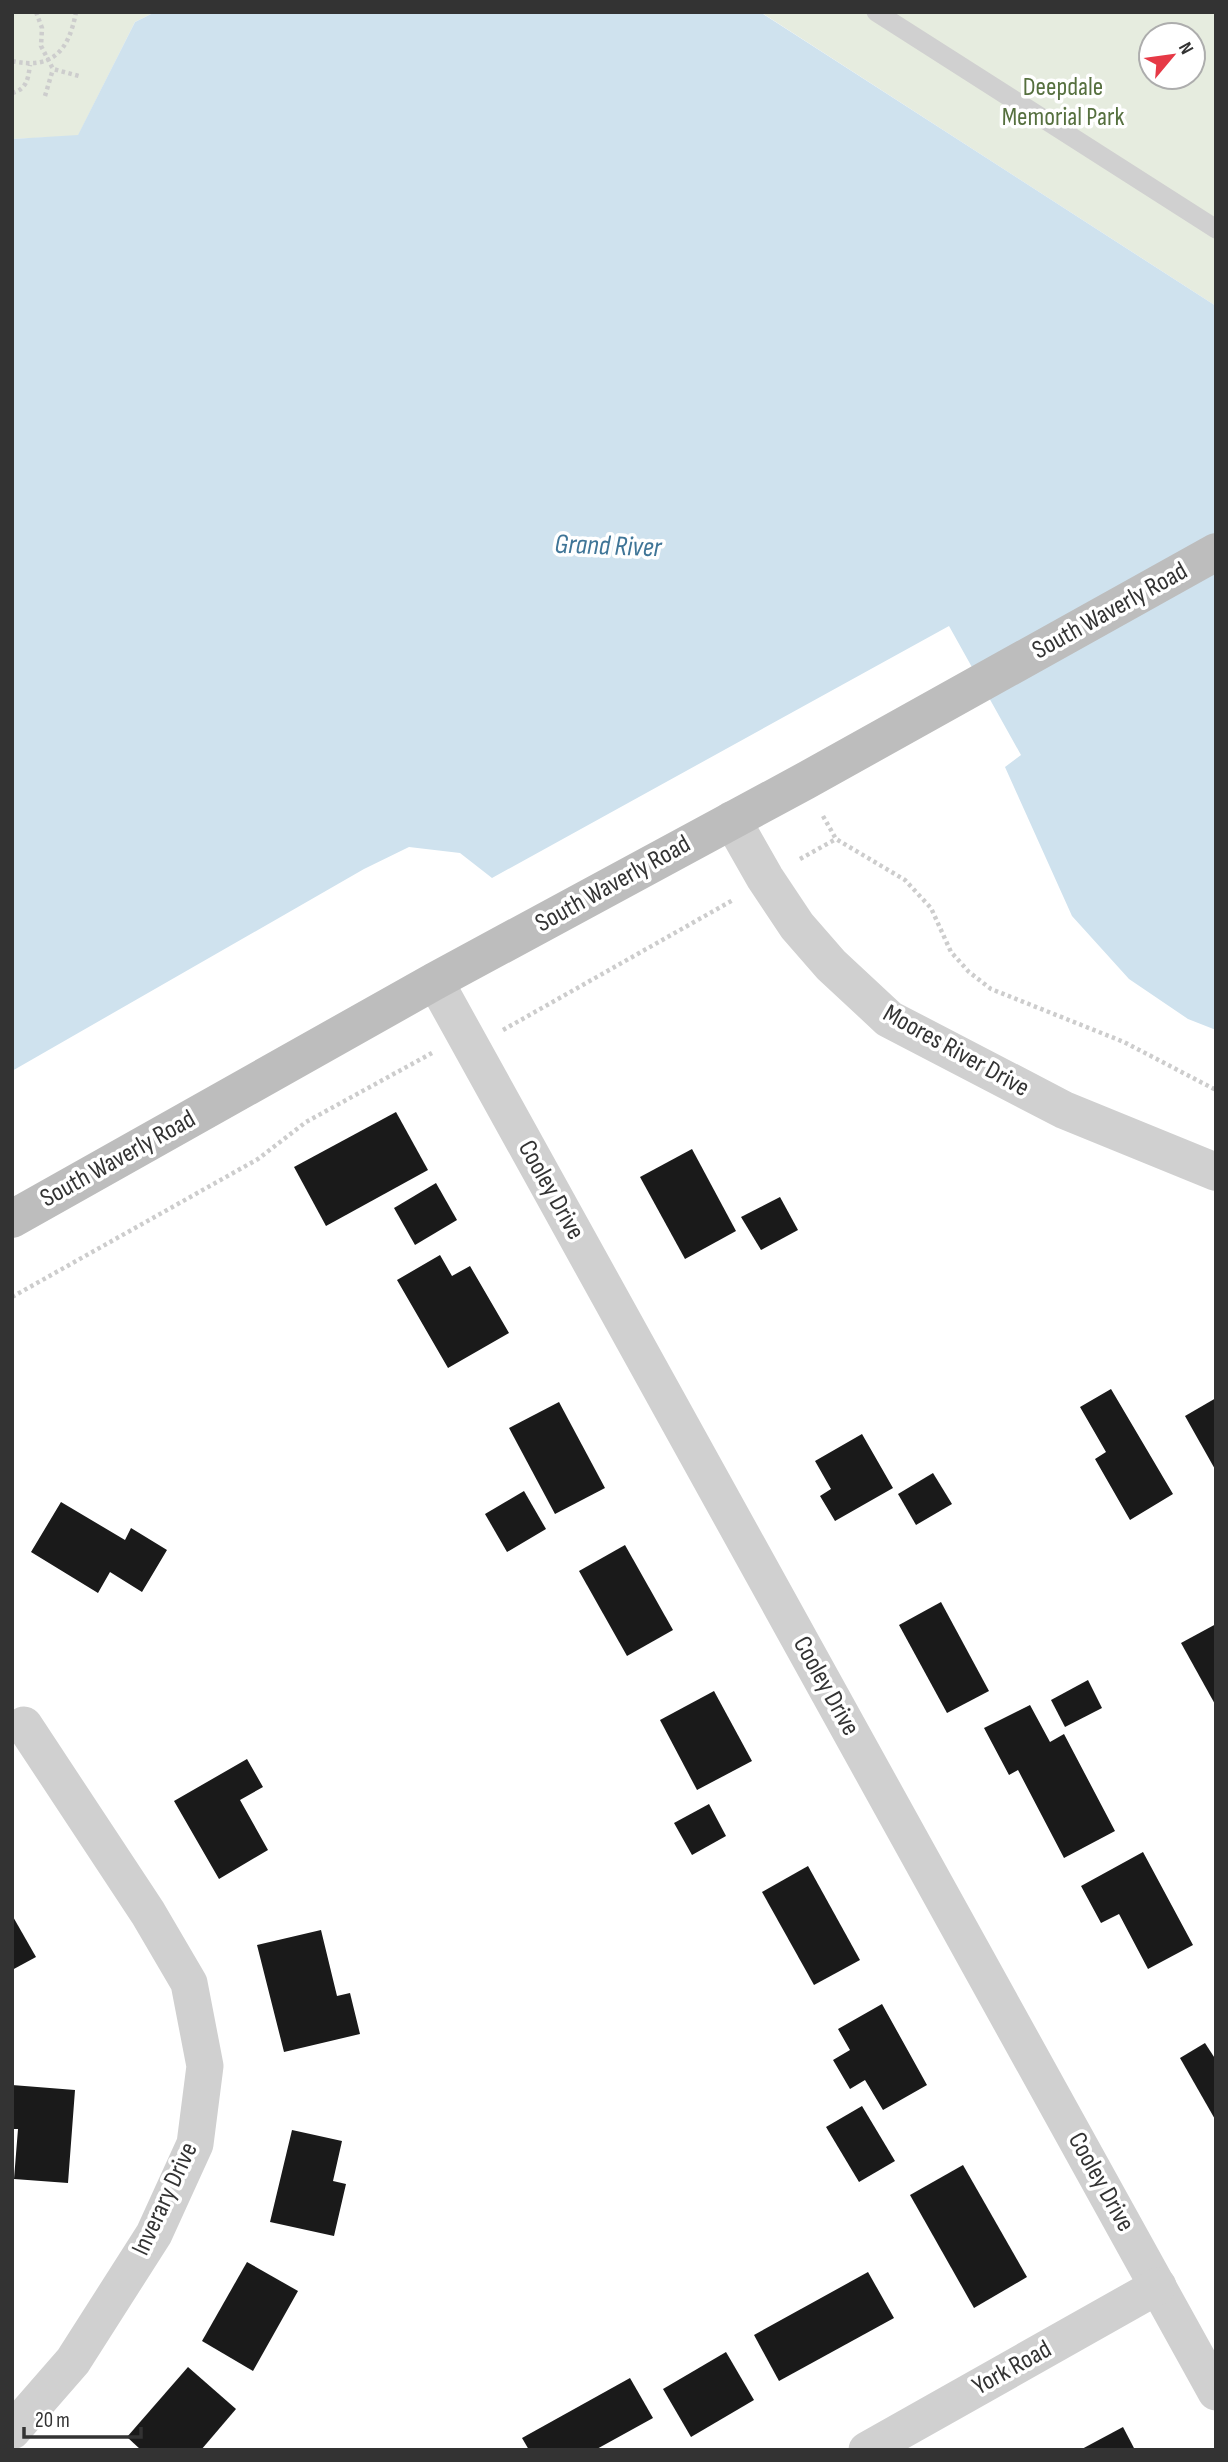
<svg xmlns="http://www.w3.org/2000/svg" width="1228" height="2462" font-family="'Sofia Sans Condensed',sans-serif">
  <style>
    .green { fill: #e6ecdf; fill-rule: evenodd }
    .water { fill: #cfe2ee }
    .building { fill: #1a1a1a }
    .lines { fill: none; stroke-linecap: round; stroke-linejoin: round }
    .path { stroke: #cdcdcd; stroke-width: 4.5; stroke-dasharray: 3.5 3.5; stroke-linecap: butt }
    .service { stroke: #d0d0d0; stroke-width: 19 }
    .minor { stroke: #d0d0d0; stroke-width: 37 }
    .tertiary { stroke: #d0d0d0; stroke-width: 38 }
    .secondary { stroke: #bdbdbd; stroke-width: 38 }
    .labels { text-anchor: middle; dominant-baseline: central; stroke-width: 7; stroke-linejoin: round; paint-order: stroke }
    .park-label { font-size: 26px; fill: #56703f; stroke: #fff }
    .street-label { font-size: 26px; fill: #333; stroke: #fff }
    .water-label { font-size: 28px; font-style: italic; fill: #3f7597; stroke: #fff }
  </style>
  <rect width="100%" height="100%" fill="#fff"/>
  <g class="green">
    <polygon points="12,12 155,12 135,22 78,136 12,139"/>
    <path d="M760,12H1216V306L762,13ZM1151,35H1193V77H1151Z"/>
  </g>
  <polygon class="water" points="155,12 760,12 1216,306 1216,1030 1188,1019 1129,979 1072,916 1005,767 1021,755 949,626 492,878 460,853 409,847 364,869 12,1071 12,139 78,135 135,22"/>
  <g class="building">
    <polygon points="396,1112 428,1170 326,1226 294,1167"/>
    <polygon points="692,1149 736,1231 685,1259 640,1177"/>
    <polygon points="436,1183 457,1220 415,1245 394,1208"/>
    <polygon points="780,1197 798,1230 761,1250 741,1217"/>
    <polygon points="440,1255 452,1276 470,1266 509,1333 448,1368 397,1280"/>
    <polygon points="1111,1389 1173,1494 1130,1520 1095,1459 1106,1452 1080,1407"/>
    <polygon points="1216,1398 1216,1471 1185,1416"/>
    <polygon points="559,1402 605,1488 555,1514 509,1428"/>
    <polygon points="862,1434 893,1488 835,1521 820,1496 831,1489 815,1461"/>
    <polygon points="933,1473 952,1504 916,1525 898,1494"/>
    <polygon points="524,1491 546,1529 507,1552 485,1514"/>
    <polygon points="61,1502 125,1540 131,1528 167,1550 142,1592 110,1572 98,1593 31,1552"/>
    <polygon points="625,1545 673,1630 627,1656 579,1571"/>
    <polygon points="941,1602 989,1691 947,1713 899,1625"/>
    <polygon points="1216,1624 1216,1706 1181,1643"/>
    <polygon points="1088,1680 1102,1708 1065,1727 1051,1700"/>
    <polygon points="714,1691 752,1761 697,1790 660,1720"/>
    <polygon points="1030,1705 1050,1742 1064,1734 1115,1831 1064,1858 1018,1770 1009,1775 984,1728"/>
    <polygon points="247,1759 263,1787 240,1800 268,1850 219,1879 174,1801"/>
    <polygon points="709,1804 726,1836 692,1855 674,1823"/>
    <polygon points="1143,1852 1193,1945 1148,1969 1119,1914 1101,1923 1081,1886"/>
    <polygon points="808,1866 860,1960 814,1985 762,1892"/>
    <polygon points="12,1915 36,1957 12,1970"/>
    <polygon points="321,1930 337,1996 350,1993 360,2034 284,2052 257,1945"/>
    <polygon points="882,2004 927,2085 883,2110 865,2080 850,2089 833,2060 850,2050 838,2029"/>
    <polygon points="1205,2043 1216,2060 1216,2121 1180,2058"/>
    <polygon points="12,2085 75,2090 68,2183 14,2179 18,2129 12,2129"/>
    <polygon points="862,2106 895,2161 859,2182 826,2127"/>
    <polygon points="292,2130 342,2141 333,2181 346,2184 334,2236 270,2222"/>
    <polygon points="963,2165 1027,2277 974,2308 910,2195"/>
    <polygon points="247,2262 298,2291 253,2371 202,2341"/>
    <polygon points="868,2272 894,2318 779,2381 754,2335"/>
    <polygon points="726,2352 754,2400 691,2437 663,2389"/>
    <polygon points="188,2367 236,2409 201,2450 141,2450 127,2437"/>
    <polygon points="630,2378 653,2418 595,2450 529,2450 522,2438"/>
    <polygon points="1123,2427 1135,2450 1080,2450"/>
  </g>
  <g class="lines">
    <g class="path">
      <polyline points="36,12 42,28 41,46 53,69 79,76"/>
      <path d="M12,61C53,70 69,50 76,12"/>
      <path d="M12,93C27,89 28,79 30,65"/>
      <polyline points="45,96 53,69"/>
      <polyline points="823,816 836,839 905,880 931,908 951,952 969,972 991,989 1124,1042 1216,1090"/>
      <polyline points="800,859 836,839"/>
      <polyline points="503,1030 733,900"/>
      <polyline points="12,1297 258,1159 306,1122 432,1053"/>
    </g>
    <polyline class="service" points="876,12 1216,229"/>
    <g class="minor">
      <polyline points="435,981 1216,2392"/>
      <polyline points="12,2431 73,2361 154,2234 195,2144 205,2066 189,1983 148,1913 24,1725"/>
      <polyline points="867,2450 1158,2286"/>
    </g>
    <polyline class="tertiary" points="732,820 765,878 797,926 831,965 889,1019 1064,1110 1216,1172"/>
    <polyline class="secondary" points="12,1219 435,981 805,781 1216,552"/>
  </g>
  <g class="labels">
    <g class="park-label">
      <text x="1063" y="87">Deepdale<tspan x="1063" dy="30">Memorial Park</tspan></text>
    </g>
    <g class="street-label">
      <text transform="translate(1110 611) rotate(-29)">South Waverly Road</text>
      <text transform="translate(613 884) rotate(-29)">South Waverly Road</text>
      <text transform="translate(956 1051) rotate(29)">Moores River Drive</text>
      <text transform="translate(118 1159) rotate(-29)">South Waverly Road</text>
      <text transform="translate(551 1190) rotate(61)">Cooley Drive</text>
      <text transform="translate(826 1686) rotate(61)">Cooley Drive</text>
      <text transform="translate(1101 2182) rotate(61)">Cooley Drive</text>
      <text transform="translate(165 2199) rotate(-65)">Inverary Drive</text>
      <text transform="translate(1012 2368) rotate(-29)">York Road</text>
    </g>
    <g class="water-label">
      <text transform="translate(608 546) rotate(2)">Grand River</text>
    </g>
  </g>
  <rect width="1228" height="2462" fill="none" stroke="#333333" stroke-width="28"/>
  <g transform="translate(1172 56) rotate(61)"><circle r="33" fill="#ffffff" stroke="#adadad" stroke-width="2"/>
  <path d="M0-5L12 26L0 18L-12 26Z" fill="#e63946"/>
  <text y="-10" font-size="19" font-weight="bold" text-anchor="middle" fill="#333333">N</text>
  </g>
  <path d="M24 2427v10h117v-10" fill="none" stroke="#333333" stroke-width="3.5"/>
  <text x="35" y="2427" font-size="21" fill="#333333" stroke="#ffffff" stroke-width="5" paint-order="stroke">20 m</text>
</svg>
